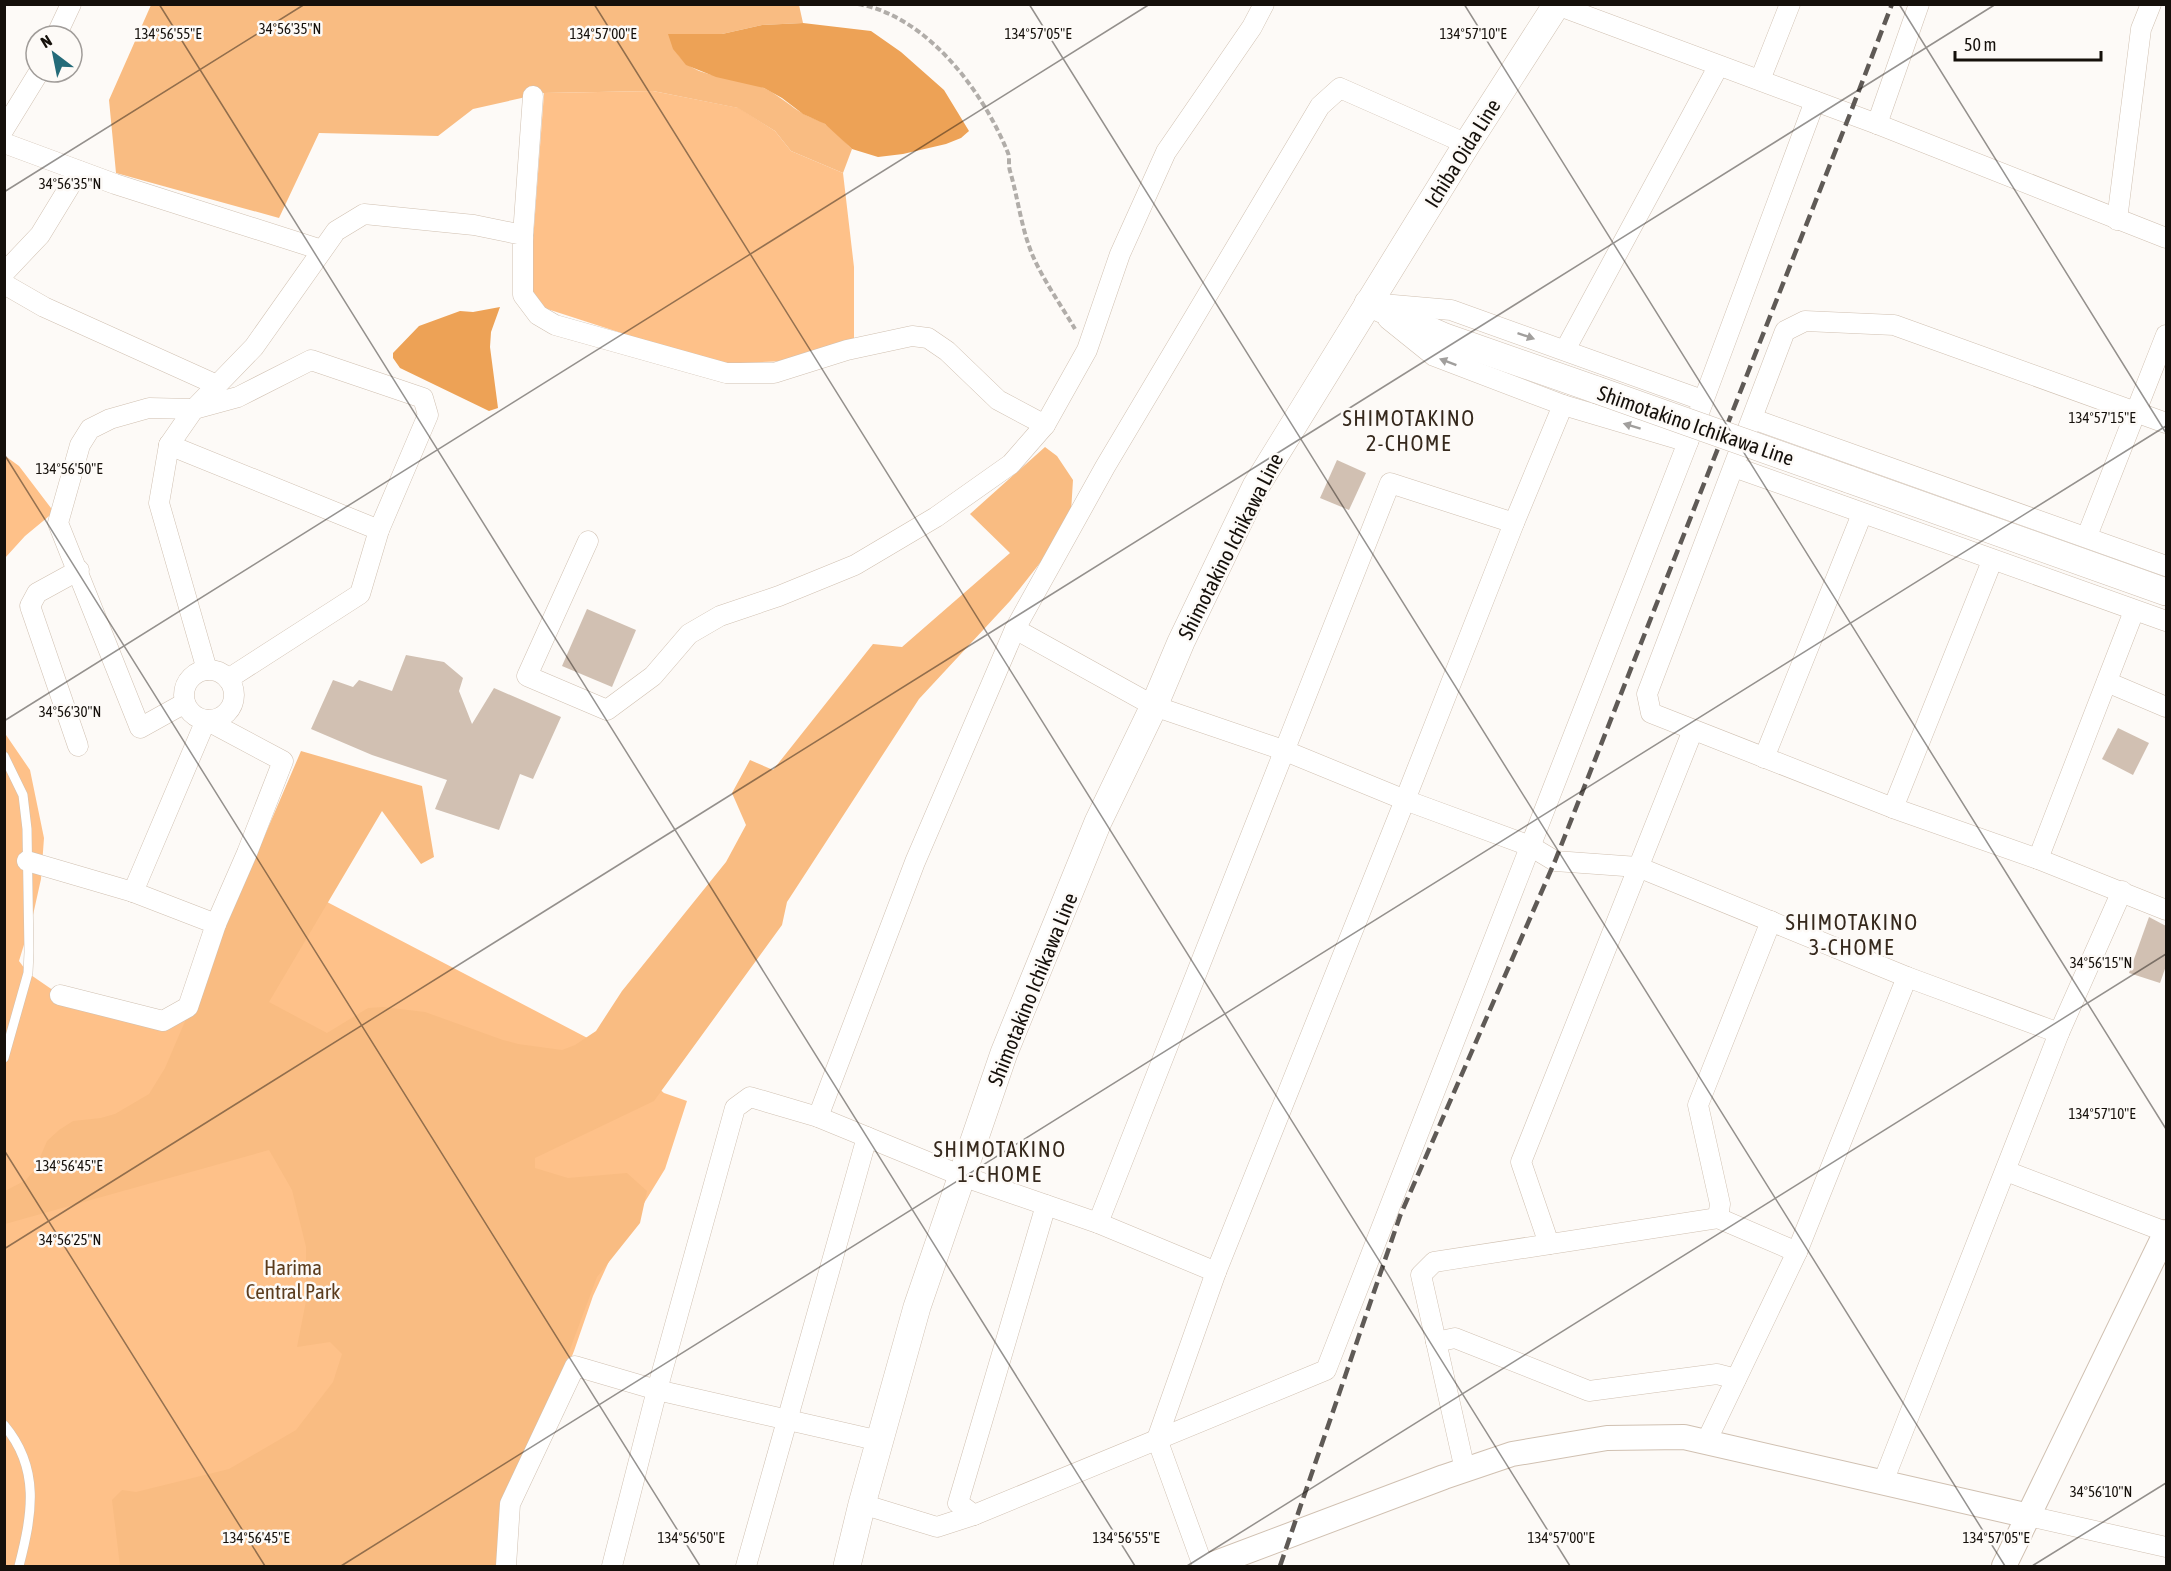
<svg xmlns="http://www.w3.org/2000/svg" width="2171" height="1571" font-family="'Asap Condensed',sans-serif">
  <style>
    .green { fill: #fec189 }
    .forest { fill: #f9bc82 }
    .water { fill: #eda256 }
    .building { fill: #d1c0b2 }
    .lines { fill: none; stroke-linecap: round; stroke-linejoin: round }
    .service-casing { stroke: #d0c0b1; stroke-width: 10 }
    .minor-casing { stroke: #d0c0b1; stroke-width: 21 }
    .tertiary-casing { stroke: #d0c0b1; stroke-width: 26 }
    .secondary-casing { stroke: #d0c0b1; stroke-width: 28 }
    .path { stroke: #b1ada9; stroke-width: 4; stroke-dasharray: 6 3; stroke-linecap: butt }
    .service { stroke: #fff; stroke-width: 9 }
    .minor { stroke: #fff; stroke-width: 20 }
    .tertiary { stroke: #fff; stroke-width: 24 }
    .secondary { stroke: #fff; stroke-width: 27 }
    .rail { stroke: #5f5a56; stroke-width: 4.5; stroke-dasharray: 12 6; stroke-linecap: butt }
    .secondary-bridge-casing { stroke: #d0c0b1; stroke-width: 28; stroke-linecap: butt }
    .secondary-bridge { stroke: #fff; stroke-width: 27 }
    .oneway { fill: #a19f9d }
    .ticks { fill: none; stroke: #15100b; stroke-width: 1.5; stroke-opacity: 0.45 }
    .labels { text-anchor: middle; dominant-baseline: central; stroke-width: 5; stroke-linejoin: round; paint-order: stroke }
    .street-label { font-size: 21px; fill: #15100b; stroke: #fdfaf7 }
    .park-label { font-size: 21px; fill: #5b3c1d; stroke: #fdfaf7 }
    .neighbourhood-label { font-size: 22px; letter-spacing: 1.5px; fill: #36291d; stroke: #fdfaf7 }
    .ticks-label { font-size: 15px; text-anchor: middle; fill: #15100b; stroke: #fdfaf7; stroke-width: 5; stroke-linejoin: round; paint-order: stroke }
  </style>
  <rect width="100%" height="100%" fill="#fdfaf7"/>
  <g class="green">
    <polygon points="653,91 739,108 775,131 791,151 843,173 854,267 854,341 786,361 717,364 538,306 529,295 544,93"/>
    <polygon points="4,455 19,466 54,512 25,536 5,558"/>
    <polygon points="4,732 30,770 44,838 41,879 33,915 19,961 28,973 60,995 163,1021 188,1007 247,853 329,903 620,1055 664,1093 687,1101 665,1169 611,1257 593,1296 574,1351 538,1442 510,1504 506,1566 5,1566"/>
  </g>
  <g class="forest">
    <path d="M151,5H799L803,23L762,25L722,34H669C682,85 728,71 766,89C780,96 791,107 804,114C811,118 819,120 825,124C835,130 843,141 852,149L843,173L791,151L775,131L738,108L653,91L544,93L473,109L438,136L319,133L279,218L116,173L109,100Z"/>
    <polygon points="1045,447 1057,456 1073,480 1071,512 1058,540 1010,601 919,699 787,902 782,925 654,1101 535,1158 535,1168 568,1178 627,1173 647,1191 640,1223 597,1277 550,1403 498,1522 497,1566 120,1566 112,1500 122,1490 136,1492 229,1469 296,1430 333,1382 342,1354 330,1342 297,1347 306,1301 306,1247 292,1190 269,1150 5,1224 5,1191 26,1180 35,1169 47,1141 59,1130 73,1121 101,1118 115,1114 149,1094 165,1068 301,751 422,786 434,857 421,864 382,811 269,1002 327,1033 368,1008 383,1007 425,1012 503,1040 518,1044 562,1050 575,1045 596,1031 622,991 726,862 746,825 732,793 750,760 773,770 873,644 902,647 1010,553 970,514"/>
  </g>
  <g class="water">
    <polygon points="803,23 871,31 901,52 944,90 969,131 961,138 946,144 903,154 878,157 852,149 825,124 803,114 782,98 764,88 716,77 686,65 673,49 668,34 722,34 762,25"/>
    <polygon points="500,307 491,332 490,347 498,408 489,411 400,368 393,358 393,353 419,326 460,311 473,312"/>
  </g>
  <g class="building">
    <polygon points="1337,460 1366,473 1349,510 1320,498"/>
    <polygon points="587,609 636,630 612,687 562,666"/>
    <polygon points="406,655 444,662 463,678 459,691 472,724 494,688 561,717 533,779 520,774 499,830 435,809 447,780 372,755 311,729 333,680 353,687 359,680 392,691"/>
    <polygon points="2118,728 2149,743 2133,775 2102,759"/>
    <polygon points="2149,917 2166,926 2166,966 2160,983 2129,973"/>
  </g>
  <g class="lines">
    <defs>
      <g id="service">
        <polyline points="4,756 23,795 27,829 29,952 28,973 4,1058"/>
        <path d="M4,1425C41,1469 32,1515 19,1566"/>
      </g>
      <g id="minor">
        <polyline points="1554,4 1877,124 2166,238"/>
        <polyline points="56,36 71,4"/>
        <polyline points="1760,80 1790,4"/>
        <polyline points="1877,124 1919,4"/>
        <polyline points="4,129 39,72"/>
        <polyline points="4,143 115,184 322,250"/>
        <polyline points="2117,220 2141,29 2151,4"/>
        <polyline points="523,235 533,96"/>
        <polyline points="4,273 40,235 79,171"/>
        <polyline points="4,284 44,307 217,385"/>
        <polyline points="1382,304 1451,310 1702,400"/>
        <polyline points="1388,319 1434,356 1563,405 1688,442"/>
        <polyline points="1565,350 1718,67"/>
        <polyline points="1753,419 2166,566"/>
        <polyline points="2166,423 1894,325 1805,321 1785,331 1647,694 1651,713 1893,808 2038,859 2166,910"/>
        <polyline points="169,445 379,530 360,594 228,679"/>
        <polyline points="1734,467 2166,621"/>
        <polyline points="2087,536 2166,335"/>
        <polyline points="588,541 527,676 607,710 653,676 689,634 720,616 779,596 855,565 936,517 1011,464 1045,425 1087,350 1120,254 1166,152 1252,27 1264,4"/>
        <polyline points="1015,629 1154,706 1283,750 1405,800 1530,846 1555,861 1638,867 1907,977 2059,1033"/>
        <polyline points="207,670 159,503 169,445 194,409 254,347 336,231 364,214 474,225 523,235 523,295 538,315 555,325 726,373 774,373 847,350 912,336 928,338 947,351 998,400 1045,425"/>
        <circle cx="209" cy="695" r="25"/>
        <polyline points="2107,682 2166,707"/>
        <polyline points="185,703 140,728 58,523 80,445 90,429 110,419 149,408 194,409 238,397 311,360 423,398 428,415 379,530"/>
        <polyline points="78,746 30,606 37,593 79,570"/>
        <polyline points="1764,758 1862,514"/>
        <polyline points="1893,808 1992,561"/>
        <polyline points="2038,859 2134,611"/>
        <polyline points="27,861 133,892 216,924 188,1007 163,1021 60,995"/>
        <polyline points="133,892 206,720 283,761 247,853 216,924"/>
        <polyline points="818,1117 915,862 1015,629 1105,467 1320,106 1340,88 1467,144"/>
        <polyline points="2006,1171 2166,1232"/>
        <polyline points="1046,1205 958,1503 974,1515 1326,1370 1688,442 1815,101"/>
        <polyline points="1718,1218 1720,1204 1698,1105 1771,921"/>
        <polyline points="1098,1223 1390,483 1514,523"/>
        <polyline points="1549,1244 1521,1162 1693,730"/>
        <polyline points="1436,1342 1455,1338 1589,1391 1717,1374 1736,1379"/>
        <polyline points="1706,1442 1797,1252 1907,977"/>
        <polyline points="1465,1470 1421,1275 1434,1262 1718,1218 1797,1252"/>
        <polyline points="1883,1482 2059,1033 2122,891"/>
        <polyline points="862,1504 937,1527 974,1515"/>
        <polyline points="2029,1516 2166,1547"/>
        <polyline points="506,1566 510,1504 575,1366 657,1390 880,1441"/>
        <polyline points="612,1566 657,1390 735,1108 750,1097 818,1117 962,1176 1098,1223 1216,1272"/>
        <polyline points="746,1566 867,1137"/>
        <polyline points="1203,1566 1157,1439 1216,1272 1405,800 1514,523 1563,405"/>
      </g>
      <g id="tertiary">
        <polyline points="1208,1566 1444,1477 1512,1454 1607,1438 1684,1437 2029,1516"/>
        <polyline points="2004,1566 2166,1232"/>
      </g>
      <g id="secondary">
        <polyline points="1368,303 1445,337 1597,390"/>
        <polyline points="1848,479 2166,592"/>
        <polyline points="847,1566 862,1504 917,1307 1004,1053 1098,822 1154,706 1181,642 1256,486 1467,144 1557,4"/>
      </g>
    </defs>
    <use href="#service" class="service-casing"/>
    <use href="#minor" class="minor-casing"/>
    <use href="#tertiary" class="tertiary-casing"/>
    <use href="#secondary" class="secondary-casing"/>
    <path class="path" d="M858,4C927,16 983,91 1008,153C1010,158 1008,165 1010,171C1018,198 1021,227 1032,254C1043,280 1061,305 1075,329"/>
    <use href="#service" class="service"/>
    <use href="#minor" class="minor"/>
    <use href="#tertiary" class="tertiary"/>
    <use href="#secondary" class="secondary"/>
    <polyline class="rail" points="1280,1566 1400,1216 1555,861 1850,114 1892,4"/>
    <defs>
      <polyline id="secondary-bridge" points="1597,390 1848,479"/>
    </defs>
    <use href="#secondary-bridge" class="secondary-bridge-casing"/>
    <use href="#secondary-bridge" class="secondary-bridge"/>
  </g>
  <defs><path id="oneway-solid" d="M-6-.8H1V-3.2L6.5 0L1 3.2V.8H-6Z" transform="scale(1.5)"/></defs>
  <g class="oneway">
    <use href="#oneway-solid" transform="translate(1526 336) rotate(19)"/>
    <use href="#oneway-solid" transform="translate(1448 362) rotate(-159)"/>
    <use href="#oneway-solid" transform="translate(1632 426) rotate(-163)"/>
  </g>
  <path class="ticks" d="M159,4L1135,1566M594,4L1570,1566M1029,4L2005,1566M1464,4L2166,1129M1899,4L2166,433M4,192L305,4M4,454L700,1566M4,721L1150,4M4,1150L265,1566M4,1249L1996,4M341,1566L2166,426M1187,1566L2166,954M2032,1566L2166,1483"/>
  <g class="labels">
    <g class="street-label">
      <text transform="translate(1462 153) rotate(-58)">Ichiba Oida Line</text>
      <text transform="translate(1696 425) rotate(19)">Shimotakino Ichikawa Line</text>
      <text transform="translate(1230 546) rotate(-63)">Shimotakino Ichikawa Line</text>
      <text transform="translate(1032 989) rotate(-68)">Shimotakino Ichikawa Line</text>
    </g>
    <g class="park-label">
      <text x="293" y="1267">Harima<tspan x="293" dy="24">Central Park</tspan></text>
    </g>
    <g class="neighbourhood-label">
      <text x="1409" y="418">SHIMOTAKINO<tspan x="1409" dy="25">2-CHOME</tspan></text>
      <text x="1852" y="922">SHIMOTAKINO<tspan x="1852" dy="25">3-CHOME</tspan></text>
      <text x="1000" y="1149">SHIMOTAKINO<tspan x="1000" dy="25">1-CHOME</tspan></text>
    </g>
  </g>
  <g class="ticks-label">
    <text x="290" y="34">34°56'35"N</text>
    <text x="1473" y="39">134°57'10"E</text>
    <text x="168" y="39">134°56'55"E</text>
    <text x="603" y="39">134°57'00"E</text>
    <text x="1038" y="39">134°57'05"E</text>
    <text x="70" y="189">34°56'35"N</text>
    <text x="2102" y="423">134°57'15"E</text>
    <text x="69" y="474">134°56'50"E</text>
    <text x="70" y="717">34°56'30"N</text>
    <text x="2101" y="968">34°56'15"N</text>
    <text x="2102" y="1119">134°57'10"E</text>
    <text x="69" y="1171">134°56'45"E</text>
    <text x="70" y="1245">34°56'25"N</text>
    <text x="2101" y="1497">34°56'10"N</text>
    <text x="256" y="1543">134°56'45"E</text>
    <text x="691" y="1543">134°56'50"E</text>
    <text x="1126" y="1543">134°56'55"E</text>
    <text x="1561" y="1543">134°57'00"E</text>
    <text x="1996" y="1543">134°57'05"E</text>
  </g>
  <rect width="2171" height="1571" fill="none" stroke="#15100b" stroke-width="12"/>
  <g transform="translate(54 54) rotate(328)"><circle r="28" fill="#fdfaf7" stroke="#a09c99" stroke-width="1.5"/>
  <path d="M0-4.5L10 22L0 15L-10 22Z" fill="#246b79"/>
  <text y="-9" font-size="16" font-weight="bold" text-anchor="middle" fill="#15100b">N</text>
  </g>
  <path d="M1955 51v9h146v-9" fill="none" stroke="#15100b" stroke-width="3"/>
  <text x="1964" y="51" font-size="18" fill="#15100b" stroke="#fdfaf7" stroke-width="4.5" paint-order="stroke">50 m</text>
</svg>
